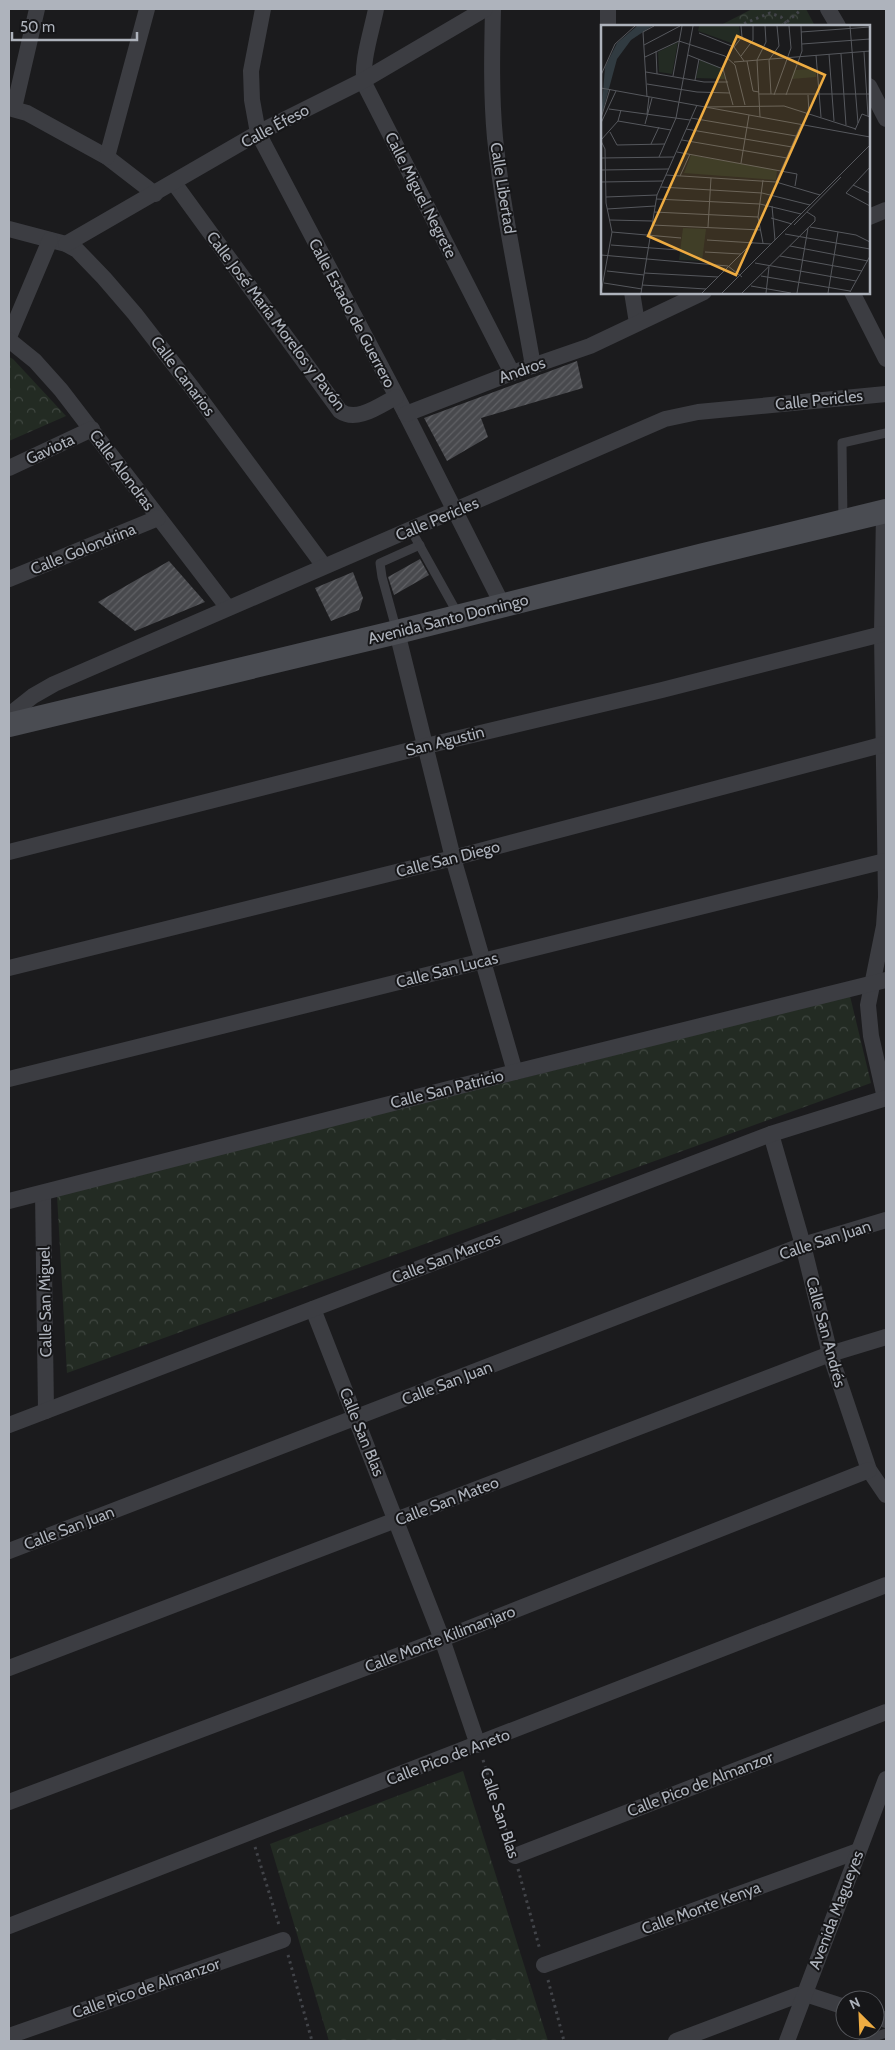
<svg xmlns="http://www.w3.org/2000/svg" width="895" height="2050" font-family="Cabin,sans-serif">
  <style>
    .park { fill: url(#park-crowns) }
    .building { fill: url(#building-hatch) }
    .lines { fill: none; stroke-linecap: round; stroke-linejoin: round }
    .path { stroke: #424449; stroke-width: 3; stroke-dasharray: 2.5 4; stroke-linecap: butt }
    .lane { stroke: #3c3d42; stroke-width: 9 }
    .street { stroke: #3c3d42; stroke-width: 16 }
    .secondary { stroke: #4a4c52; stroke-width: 24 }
    .labels { text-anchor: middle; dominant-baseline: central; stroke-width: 4; stroke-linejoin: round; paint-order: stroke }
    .street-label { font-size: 16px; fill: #aeb3bc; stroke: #161618 }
    .inset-road { fill: none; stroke: #56585d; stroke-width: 1 }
    .view { fill: #eeac42; fill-opacity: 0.15; stroke: #eeac42; stroke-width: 2.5 }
    .inset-edge { fill: none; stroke: #aeb3bc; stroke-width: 2.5 }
  </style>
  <defs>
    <pattern id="park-crowns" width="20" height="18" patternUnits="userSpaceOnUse" patternTransform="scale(1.25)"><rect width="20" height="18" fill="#232b23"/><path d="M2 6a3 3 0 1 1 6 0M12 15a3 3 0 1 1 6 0" fill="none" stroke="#404741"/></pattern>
    <pattern id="building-hatch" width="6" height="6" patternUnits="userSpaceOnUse" patternTransform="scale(1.25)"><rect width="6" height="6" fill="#48494d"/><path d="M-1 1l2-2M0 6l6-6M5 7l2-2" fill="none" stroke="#606165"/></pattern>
  </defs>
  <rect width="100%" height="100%" fill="#1b1b1d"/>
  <g class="park">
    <polygon points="752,9 806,9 815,26 719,26"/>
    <polygon points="9,357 13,359 66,416 9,441"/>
    <polygon points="850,996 871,1083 67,1373 57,1195"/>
    <polygon points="463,1771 548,2041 329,2041 270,1844"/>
  </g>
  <g class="building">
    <polygon points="577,361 583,388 481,418 488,437 447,461 424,418"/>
    <polygon points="420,559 429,575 394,595 388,577"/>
    <polygon points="169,561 205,602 135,631 98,602"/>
    <polygon points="353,572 363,598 359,610 331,621 315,588"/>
  </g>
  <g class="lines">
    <g class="path">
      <polyline points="738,26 770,13 781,17 788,26"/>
      <polyline points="782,26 802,9"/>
      <polyline points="483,1760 510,1842"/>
      <polyline points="255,1847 279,1925"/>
      <polyline points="518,1869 540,1950"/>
      <polyline points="288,1955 312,2041"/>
      <polyline points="548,1980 564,2041"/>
    </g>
    <g class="lane">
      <polyline points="843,521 842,443 886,433"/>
      <polyline points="411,530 459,616"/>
      <polyline points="397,632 382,577 380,563 420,545"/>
      <polyline points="863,2041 886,2033"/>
    </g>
    <g class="street">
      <polyline points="263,9 251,71 252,100 258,133 406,414 503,606"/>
      <path d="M376,9C372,30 360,65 365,85L512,373"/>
      <path d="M493,9C492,52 491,95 495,138C503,214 520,290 533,366"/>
      <polyline points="828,9 838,26"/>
      <polyline points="608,26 608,9"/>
      <polyline points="869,86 886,119"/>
      <polyline points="9,108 27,113 107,157 155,194"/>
      <polyline points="14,108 37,9"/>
      <polyline points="107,157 147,9"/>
      <path d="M174,183L340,411C357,423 380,405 396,397"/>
      <polyline points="869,217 886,210"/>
      <polyline points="9,229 66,244 77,250 104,278 135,314 193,389 324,566"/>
      <polyline points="66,244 258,133 364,80 485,9"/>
      <polyline points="632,292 637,323"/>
      <polyline points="852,292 886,359"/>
      <polyline points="9,337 50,240"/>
      <polyline points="9,340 35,361 61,390 228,608"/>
      <polyline points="406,414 512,373 590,346 704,292"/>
      <polyline points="9,468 92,429"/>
      <polyline points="884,511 882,634 886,897 884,926 868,1005 871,1036 885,1098"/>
      <polyline points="9,579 158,518"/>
      <polyline points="397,632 453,858 515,1072"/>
      <polyline points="9,715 33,696 54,684 665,419 698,412 886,394"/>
      <polyline points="9,852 426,746 662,690 882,634"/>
      <polyline points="9,968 453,858 885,744"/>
      <polyline points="9,1079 885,861"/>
      <polyline points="771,1134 803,1245 830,1354 869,1470 886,1495"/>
      <polyline points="43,1193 46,1411"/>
      <polyline points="9,1201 515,1072 886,980"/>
      <polyline points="313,1309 442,1639 478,1745"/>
      <polyline points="9,1425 771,1134 886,1098"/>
      <polyline points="9,1551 803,1245 886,1220"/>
      <polyline points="9,1668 830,1354 886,1337"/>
      <polyline points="9,1802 442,1639 869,1470"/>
      <polyline points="515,1856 886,1712"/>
      <polyline points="9,1926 886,1585"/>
      <polyline points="544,1965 858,1851"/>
      <polyline points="875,2016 886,2020"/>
      <polyline points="9,2036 283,1940"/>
      <polyline points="676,2041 798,1995 805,1994 845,2007"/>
      <polyline points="787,2041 886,1779"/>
    </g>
    <polyline class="secondary" points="9,725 397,632 704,555 886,511"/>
  </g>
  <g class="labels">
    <g class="street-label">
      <text transform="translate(275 126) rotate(-28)">Calle Éfeso</text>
      <text transform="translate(503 188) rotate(81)">Calle Libertad</text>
      <text transform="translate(421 195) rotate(63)">Calle Miguel Negrete</text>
      <text transform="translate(352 313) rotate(62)">Calle Estado de Guerrero</text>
      <text transform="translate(276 321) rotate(53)">Calle José María Morelos y Pavón</text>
      <text transform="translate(522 370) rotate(-20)">Andros</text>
      <text transform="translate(183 376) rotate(53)">Calle Canarios</text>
      <text transform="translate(819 400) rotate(-6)">Calle Pericles</text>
      <text transform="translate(50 449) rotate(-25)">Gaviota</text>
      <text transform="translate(122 470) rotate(53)">Calle Alondras</text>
      <text transform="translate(437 519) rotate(-23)">Calle Pericles</text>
      <text transform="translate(83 549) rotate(-22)">Calle Golondrina</text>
      <text transform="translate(448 619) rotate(-14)">Avenida Santo Domingo</text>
      <text transform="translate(445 741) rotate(-14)">San Agustin</text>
      <text transform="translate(448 859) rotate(-14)">Calle San Diego</text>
      <text transform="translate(447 970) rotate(-14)">Calle San Lucas</text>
      <text transform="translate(447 1089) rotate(-14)">Calle San Patricio</text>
      <text transform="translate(825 1240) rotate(-18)">Calle San Juan</text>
      <text transform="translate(446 1258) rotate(-21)">Calle San Marcos</text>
      <text transform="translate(45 1302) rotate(-91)">Calle San Miguel</text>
      <text transform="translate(826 1332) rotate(75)">Calle San Andrés</text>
      <text transform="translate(447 1383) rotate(-21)">Calle San Juan</text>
      <text transform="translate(362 1432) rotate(68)">Calle San Blas</text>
      <text transform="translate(447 1501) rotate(-21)">Calle San Mateo</text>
      <text transform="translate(69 1528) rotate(-21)">Calle San Juan</text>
      <text transform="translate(440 1639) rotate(-21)">Calle Monte Kilimanjaro</text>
      <text transform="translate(448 1757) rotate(-21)">Calle Pico de Aneto</text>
      <text transform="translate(700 1784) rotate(-21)">Calle Pico de Almanzor</text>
      <text transform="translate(500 1813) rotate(72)">Calle San Blas</text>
      <text transform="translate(701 1908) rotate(-20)">Calle Monte Kenya</text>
      <text transform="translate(836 1910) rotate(-69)">Avenida Magueyes</text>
      <text transform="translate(146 1988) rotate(-19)">Calle Pico de Almanzor</text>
    </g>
  </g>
  <g transform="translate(601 25)">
    <rect width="269" height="269" fill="#1b1b1d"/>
    <path d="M98,1H138L139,10L133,19L97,6ZM77,17L71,49L58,47L57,27ZM99,35L118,42L125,54L95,53ZM215,44V52L190,54L193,45ZM90,130L176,145L175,155L83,148ZM82,203L105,204L101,236L78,235Z" fill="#232b23"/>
    <path d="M36,1H51L30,15L16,34L0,93L4,42L16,18Z" fill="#313b41"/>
    <path class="inset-road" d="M249,1L257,98M200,7L269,2M98,8L133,22L143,36M201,19L269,14M43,20L79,1M133,22L141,12L140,1M55,26L56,49M263,27L267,91M228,29L233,96M240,29L245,100M87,30L122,44L132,80M215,30L220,92M140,31L152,15V1M44,32L78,16L124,31L134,40L144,80M146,36L152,66L158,67M133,37L269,26M45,47L103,57H127M0,50L14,19L34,1M72,51L81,1M94,55L98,34M46,59L96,67L129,68M0,63L269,112M158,69H269M170,69L168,35L178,21L176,1M173,70L190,23L188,1M185,70L201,26L200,1M207,70L208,88M46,72L42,7L53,1M104,82L183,81L255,104M8,84L89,95M46,89L48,72M159,92L156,35L165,17L164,1M0,93L9,64M90,93L195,111M17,96L70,105M0,98L15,66M44,99L51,73M85,104L191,122M254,105L261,89L269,92M9,107L16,120L64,119M0,115L17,96L20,85M81,115L186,133M0,116L4,124L5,178L11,207L0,268M50,119L58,102M76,127L196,149L194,161M58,132L75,93L92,1M0,133L73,132M140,138L148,90M269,142L245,168L269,181M0,145L68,144M65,150L175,157L219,170M79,151L89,129M0,157L62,156M175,157L200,100M252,160L269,168M60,162L161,168L209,180M5,172L56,170M55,174L159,179L200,189M171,181L174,215M6,184L54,181M53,187L157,192M170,193L191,199M9,195L51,196M51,200L160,205M193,200L240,152M107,202L110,153M209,202L255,210L269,217M11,207L80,213M184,209L269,224M106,215L170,219M162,218L157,192L162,155M10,220L78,225M189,221L267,236M104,227L140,229M0,230L127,241L141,252M179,231L261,246M154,238L255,256M6,246L43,250M43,248L117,252M160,251L249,266M3,258L41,264M41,260L105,264M150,261L190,268M249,267L269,231M40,268L56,170L96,80M101,268L152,217M121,268L269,120M141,268L214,196V192L206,187M165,268L168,242M196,268L207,203M227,268L237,207"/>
    <path class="view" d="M136,11L224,50L135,250L47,211Z"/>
    <rect width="269" height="269" class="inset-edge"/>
  </g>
  <rect width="895" height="2050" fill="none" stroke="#aeb3bc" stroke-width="20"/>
  <g transform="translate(860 2015) rotate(336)"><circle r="24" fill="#161618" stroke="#53555a"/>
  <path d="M0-4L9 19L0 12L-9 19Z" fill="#eeac42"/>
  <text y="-8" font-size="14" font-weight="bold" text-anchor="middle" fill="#aeb3bc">N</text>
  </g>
  <path d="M12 32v8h125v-8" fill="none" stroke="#aeb3bc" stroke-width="2.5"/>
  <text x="20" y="32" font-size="15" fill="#aeb3bc" stroke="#161618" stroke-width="4" paint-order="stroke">50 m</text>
</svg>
